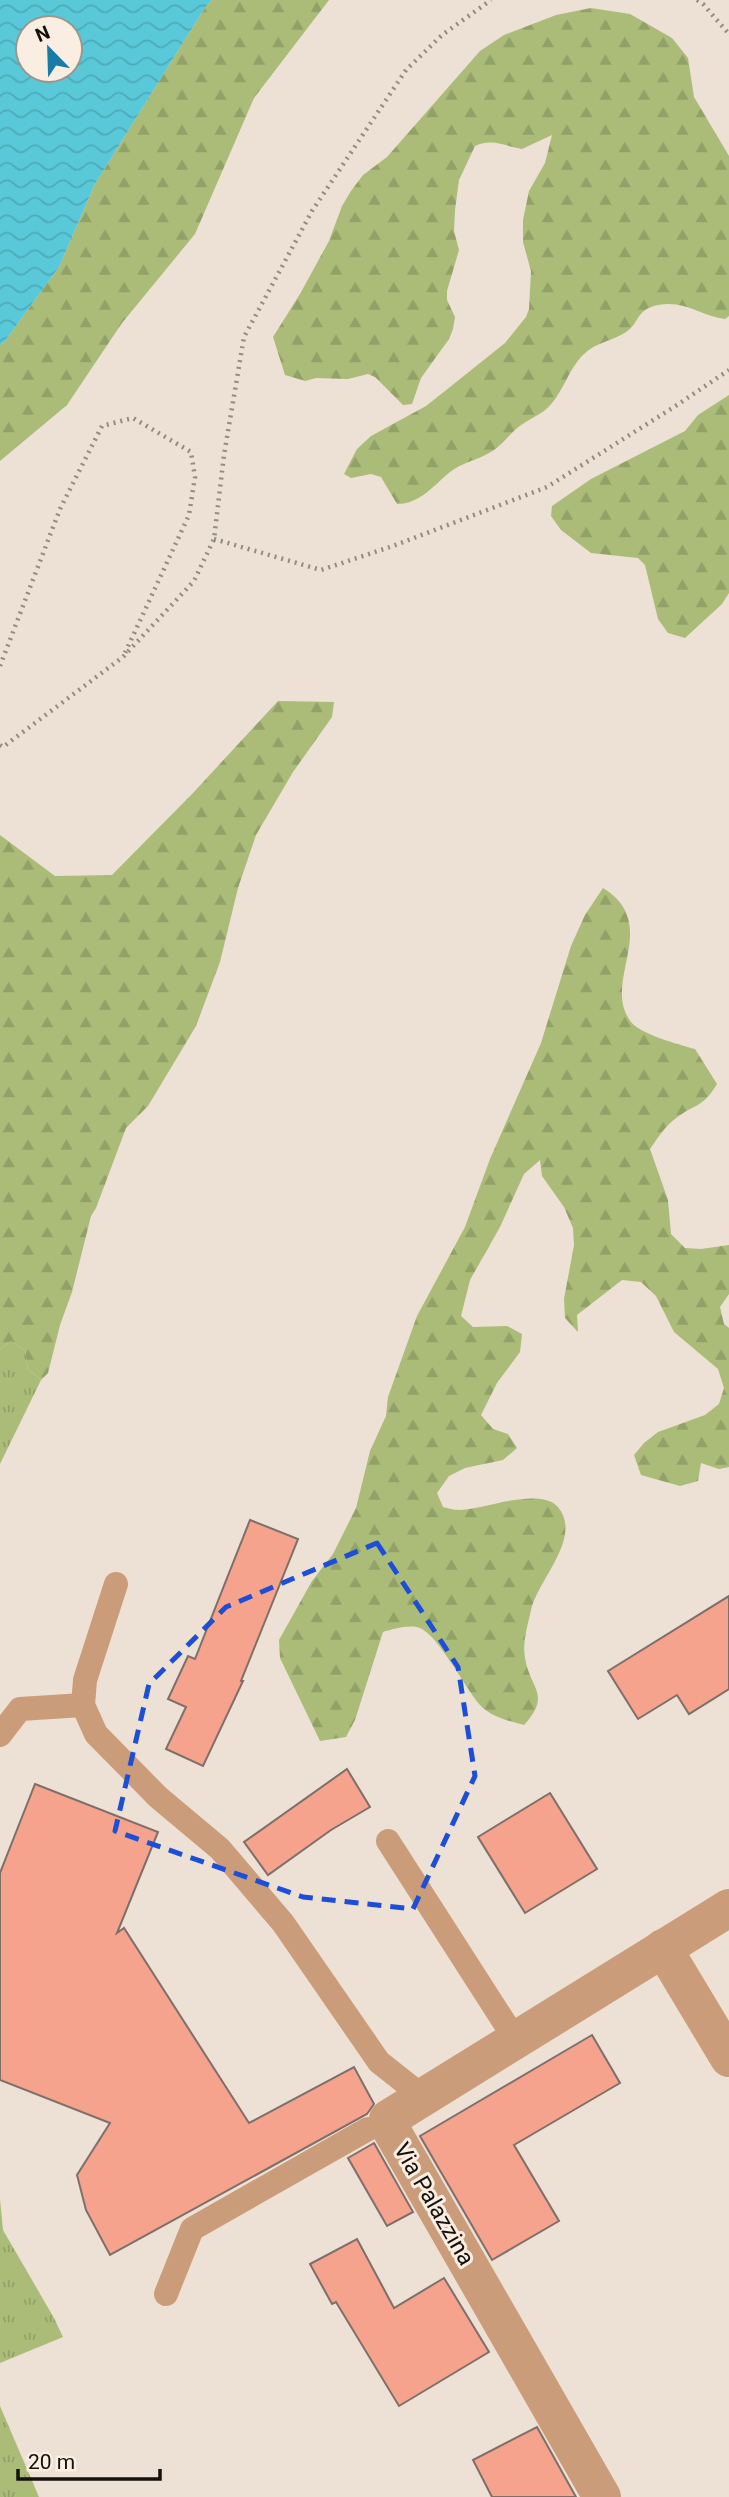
<svg xmlns="http://www.w3.org/2000/svg" width="729" height="2497" font-family="Roboto,sans-serif">
  <style>
    .grass { fill: url(#grass-tufts) }
    .forest { fill: url(#forest-firs) }
    .water { fill: url(#water-waves); fill-rule: evenodd }
    .building { fill: #f5a38d; stroke: #7e6f6a; stroke-width: 2 }
    .lines { fill: none; stroke-linecap: round; stroke-linejoin: round }
    .path { stroke: #938c82; stroke-width: 4.5; stroke-dasharray: 2 5; stroke-linecap: butt }
    .service { stroke: #cb9c7a; stroke-width: 24 }
    .minor { stroke: #cb9c7a; stroke-width: 38 }
    .marked { fill: none; stroke: #1d4ed8; stroke-width: 5; stroke-dasharray: 14 9; stroke-linejoin: round }
    .labels { text-anchor: middle; dominant-baseline: central; stroke-width: 6; stroke-linejoin: round; paint-order: stroke }
    .street-label { font-size: 23px; fill: #14110c; stroke: #f9eee1 }
  </style>
  <defs>
    <pattern id="grass-tufts" width="24" height="20" patternUnits="userSpaceOnUse" patternTransform="scale(1.75)"><rect width="24" height="20" fill="#aabc78"/><path d="M3 7l-1-3M5 7V3M7 7l1-3M15 17l-1-3M17 17v-4M19 17l1-3" fill="none" stroke="#91a167"/></pattern>
    <pattern id="forest-firs" width="22" height="20" patternUnits="userSpaceOnUse" patternTransform="scale(1.75)"><rect width="22" height="20" fill="#aabc78"/><path d="M5 1l3.5 6h-7zM16 11l3.5 6h-7z" fill="#91a167"/></pattern>
    <pattern id="water-waves" width="16" height="10" patternUnits="userSpaceOnUse" patternTransform="scale(1.75)"><rect width="16" height="10" fill="#59c8d9"/><path d="M0 5q4-4 8 0t8 0" fill="none" stroke="#4dabb9"/></pattern>
  </defs>
  <rect width="100%" height="100%" fill="#ece1d4"/>
  <g class="grass">
    <polygon points="11,1341 25,1351 28,1369 41,1380 0,1464 0,1349"/>
    <polygon points="0,2199 3,2230 54,2318 63,2337 0,2363"/>
    <polygon points="0,2406 39,2497 0,2497"/>
  </g>
  <g class="forest">
    <polygon points="212,0 329,0 254,98 195,234 122,323 67,405 0,461 0,345 5,341 59,267 95,184 204,9"/>
    <path d="M591,8L630,14L672,38L688,58L694,97L729,156V316L725,319C700,316 686,300 658,305C635,310 640,323 626,332C613,341 596,342 584,354C567,370 563,396 544,411C537,416 528,420 521,425C510,433 501,447 489,453C477,460 461,463 450,472C434,485 420,504 397,504L381,477L371,474L351,478L344,474L357,449L371,436L426,406L445,391L505,343L526,317L529,309L531,271L523,242V220L529,191L545,163L552,135L522,149C504,146 493,138 475,146L459,180L455,210L454,231L459,250L447,291V300L455,317L453,329L449,339L421,378L412,404L403,405L375,377L368,374L348,379L316,378L305,381L285,375L273,337L300,294L329,241L342,206L351,191L363,175L387,157L480,51L504,35L556,15Z"/>
    <polygon points="729,395 729,593 722,604 685,638 668,633 658,619 645,565 638,558 591,553 561,530 551,516 552,506 591,479 685,431 698,415"/>
    <polygon points="278,701 334,702 332,717 293,772 256,835 238,888 220,962 196,1026 148,1106 126,1128 96,1208 91,1216 72,1292 60,1325 48,1373 41,1380 28,1369 25,1351 11,1341 0,1349 0,835 55,876 112,875 193,793"/>
    <path d="M603,888C663,925 600,982 631,1022C640,1034 680,1045 695,1049L717,1084C702,1109 695,1103 675,1119C665,1126 657,1139 650,1149L668,1200L671,1234L685,1248L701,1249L729,1245V1294L720,1307L724,1324L729,1328V1467L719,1469L701,1463L698,1481L680,1486L641,1475L634,1455L644,1443L658,1432L705,1415L719,1404L724,1388L718,1369L674,1332L656,1296L641,1282L622,1280L577,1315L578,1332L565,1318L564,1299L574,1245L573,1228L564,1207L542,1176L540,1160L524,1174L500,1227L470,1280L461,1316L473,1327L507,1326L522,1334L520,1352L497,1383L481,1415L493,1429L508,1434L517,1448L503,1460L465,1468L449,1476L437,1493L443,1507C448,1508 454,1510 459,1510C482,1510 540,1486 558,1507C583,1538 538,1579 531,1610C528,1625 522,1642 525,1658C530,1689 552,1694 524,1725C509,1721 491,1717 480,1705C465,1688 439,1636 420,1628C409,1624 393,1629 383,1632L355,1720L346,1737L320,1741L280,1658L279,1640L312,1581L333,1554L356,1508L370,1451L386,1416L388,1397L417,1316L465,1227L490,1159L541,1043L571,946L585,915Z"/>
  </g>
  <path class="water" d="M0,0H212L204,9L95,184L59,267L5,341L0,345ZM28,28H70V70H28Z"/>
  <g class="building">
    <polygon points="250,1520 298,1539 241,1681 243,1681 203,1766 166,1749 186,1707 168,1699 188,1656 195,1659"/>
    <polygon points="729,1596 729,1689 689,1714 677,1695 638,1719 608,1671"/>
    <polygon points="347,1769 370,1807 331,1830 268,1875 244,1842"/>
    <polygon points="35,1784 158,1832 117,1933 124,1928 249,2123 354,2067 374,2104 367,2114 110,2255 86,2210 77,2175 110,2123 0,2080 0,1873"/>
    <polygon points="550,1793 597,1869 525,1913 478,1837"/>
    <polygon points="592,2035 620,2083 514,2145 559,2221 492,2260 420,2136"/>
    <polygon points="374,2143 413,2212 387,2226 348,2158"/>
    <polygon points="357,2239 394,2308 444,2278 489,2352 399,2406 336,2302 332,2304 310,2264"/>
    <polygon points="537,2427 576,2497 492,2497 473,2460"/>
  </g>
  <g class="lines">
    <g class="path">
      <polyline points="697,0 703,4 729,34"/>
      <polyline points="214,539 321,570 393,546 547,487 674,407 729,370"/>
      <polyline points="0,666 60,509 102,426 133,418 191,452 195,477 189,515 125,653"/>
      <polyline points="0,745 3,747 123,657 194,581 214,539 224,455 244,337 312,211 406,70 442,35 491,0"/>
    </g>
    <g class="service">
      <polyline points="116,1584 85,1680 83,1705 96,1734 158,1797 220,1849 283,1923 379,2062 422,2096"/>
      <polyline points="0,1735 20,1709 83,1705"/>
      <polyline points="388,1841 515,2039"/>
      <polyline points="166,2294 192,2229 368,2129"/>
    </g>
    <g class="minor">
      <polyline points="663,1948 729,2058"/>
      <polyline points="602,2497 389,2126 388,2119 729,1908"/>
    </g>
  </g>
  <path class="marked" d="M377,1543L458,1667L475,1776L413,1909L303,1897L115,1831L149,1684L226,1607Z"/>
  <g class="labels">
    <g class="street-label">
      <text transform="translate(434 2204) rotate(60)">Via Palazzina</text>
    </g>
  </g>
  <g transform="translate(49 49) rotate(337)"><circle r="33" fill="#f9eee1" stroke="#9d968c" stroke-width="2"/>
  <path d="M0-5L12 26L0 18L-12 26Z" fill="#197ba7"/>
  <text y="-10" font-size="19" font-weight="bold" text-anchor="middle" fill="#14110c">N</text>
  </g>
  <path d="M18 2469v10h142v-10" fill="none" stroke="#14110c" stroke-width="3.5"/>
  <text x="28" y="2469" font-size="21" fill="#14110c" stroke="#f9eee1" stroke-width="5" paint-order="stroke">20 m</text>
</svg>
